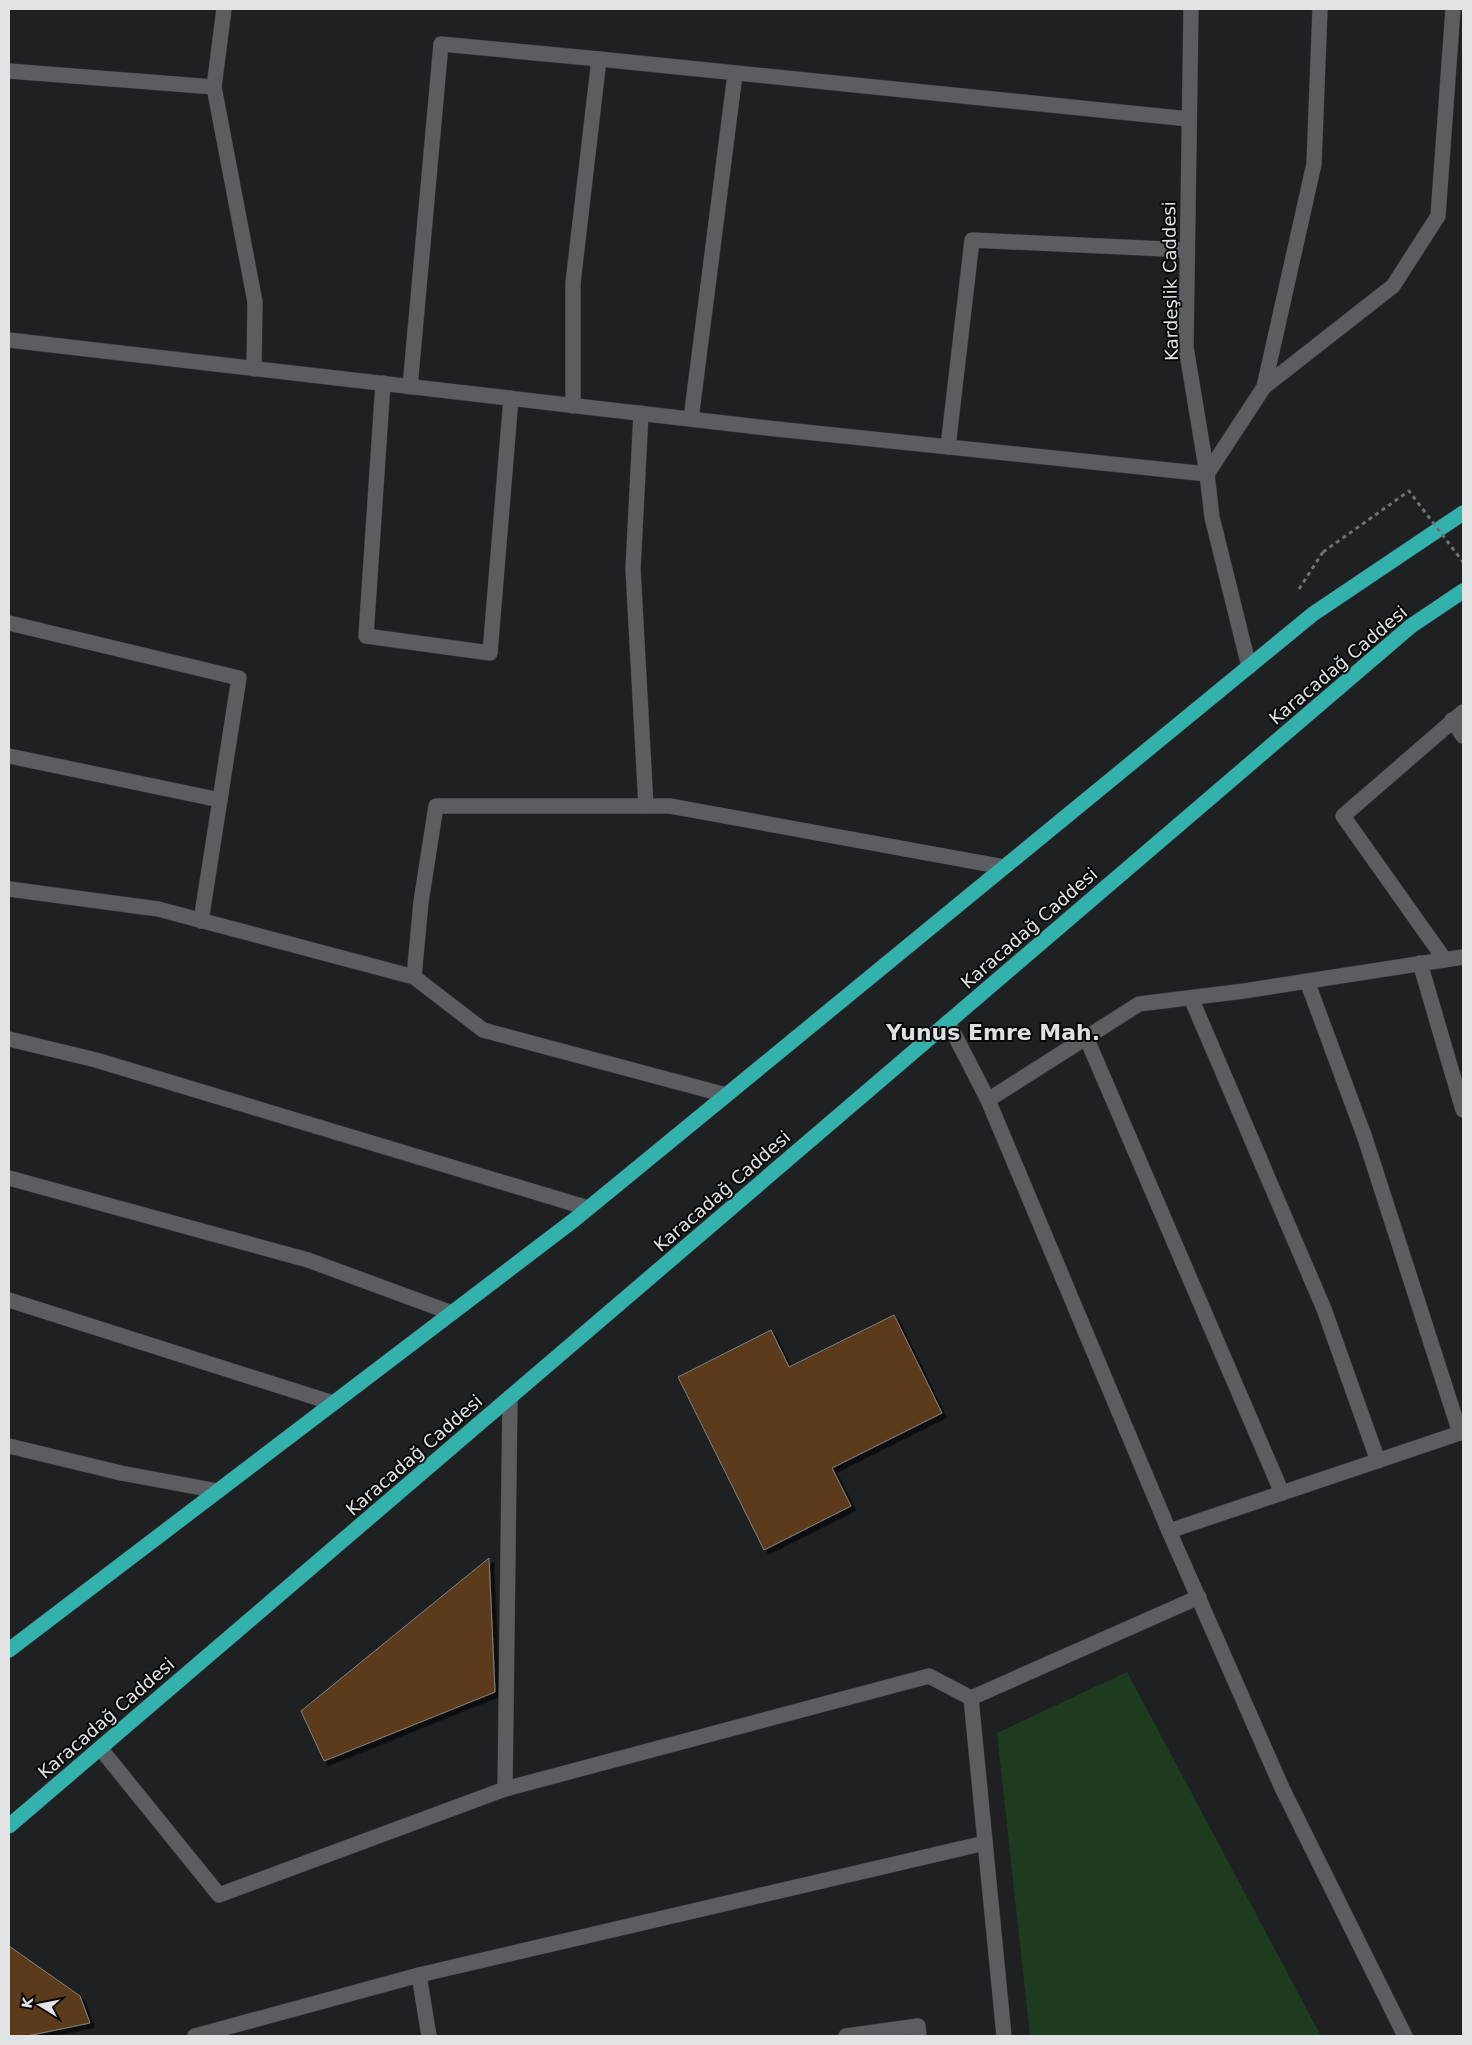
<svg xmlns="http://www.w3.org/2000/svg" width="1472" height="2045" font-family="'DejaVu Sans',sans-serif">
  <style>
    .green { fill: #1d3c1f }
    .building { fill: #5c3a1f; stroke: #83807d; filter: url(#shadow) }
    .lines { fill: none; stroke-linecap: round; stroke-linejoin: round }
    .minor-casing { stroke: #383a3b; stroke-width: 16 }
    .highway-casing { stroke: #383a3b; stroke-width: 16 }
    .path { stroke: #6f7173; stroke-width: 3; stroke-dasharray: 4 4; stroke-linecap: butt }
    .minor { stroke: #5b5d60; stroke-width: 15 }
    .highway { stroke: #33b1ad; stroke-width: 15 }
    .path-bridge { stroke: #6f7173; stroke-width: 3; stroke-dasharray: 4 4; stroke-linecap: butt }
    .labels { text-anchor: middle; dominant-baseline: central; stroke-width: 4; stroke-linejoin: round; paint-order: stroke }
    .street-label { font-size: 18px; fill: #e1e3e4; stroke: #09090a }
    .district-label { font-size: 22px; font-weight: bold; fill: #dee1e4; stroke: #09090a }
  </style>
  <defs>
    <filter id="shadow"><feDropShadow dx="4.5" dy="4.5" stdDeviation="0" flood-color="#0009"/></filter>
  </defs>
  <rect width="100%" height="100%" fill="#1e2022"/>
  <polygon class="green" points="1127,1672 1321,2036 1030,2036 997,1733"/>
  <g class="building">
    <polygon points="894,1315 942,1413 832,1468 851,1506 764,1550 678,1377 771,1330 789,1367"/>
    <polygon points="489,1558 495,1692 324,1761 301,1711"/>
    <polygon points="9,1946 80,1996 90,2023 27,2036 9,2036"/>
  </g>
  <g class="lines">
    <defs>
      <g id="minor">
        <polyline points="1191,9 1186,347 1207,474 1212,517 1249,667"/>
        <polyline points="9,71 214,87 255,302 254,369"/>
        <polyline points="214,87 224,9"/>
        <polyline points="9,340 767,428 1207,474 1264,387 1314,164 1320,9"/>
        <polyline points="383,383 366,636 490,653 511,398"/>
        <polyline points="410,387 441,44 599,59"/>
        <polyline points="1264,387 1393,286 1438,216 1453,9"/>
        <polyline points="573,406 573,283 599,59 1189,119"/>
        <polyline points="641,413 633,569 646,806"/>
        <polyline points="691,419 735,74"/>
        <polyline points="948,447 972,240 1187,250"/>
        <polyline points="9,623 239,678 201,921"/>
        <polyline points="1452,720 1463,736"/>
        <polyline points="9,756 220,800"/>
        <polyline points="9,889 158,909 414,977 483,1030 726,1095"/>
        <polyline points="1445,960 1343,816 1463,712"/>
        <polyline points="1420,963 1463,1110"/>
        <polyline points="414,977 421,902 436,806 670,806 1004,867"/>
        <polyline points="1307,981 1365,1138 1460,1433"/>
        <polyline points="1191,998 1324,1309 1378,1461"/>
        <polyline points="948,1022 988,1100 1169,1531 1282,1788 1405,2036"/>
        <polyline points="1086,1037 1282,1493"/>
        <polyline points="9,1039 96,1060 588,1208"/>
        <polyline points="988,1100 1139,1004 1244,991 1463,957"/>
        <polyline points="9,1178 308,1260 452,1313"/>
        <polyline points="9,1300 333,1403"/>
        <polyline points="510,1397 505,1789 929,1676 971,1698"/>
        <polyline points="9,1446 121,1473 218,1491"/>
        <polyline points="1169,1531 1463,1432"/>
        <polyline points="100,1748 219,1895 505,1789"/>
        <polyline points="419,1975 985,1843"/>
        <polyline points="195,2036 419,1975 429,2036"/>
        <polyline points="846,2036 918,2026 919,2036"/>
        <polyline points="1004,2036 971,1698 1199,1597"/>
      </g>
      <g id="highway">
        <polyline points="9,1650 574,1220 1313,614 1463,513"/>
        <polyline points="9,1826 1411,626 1463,591"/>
      </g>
    </defs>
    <use href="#minor" class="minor-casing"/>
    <use href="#highway" class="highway-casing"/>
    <polyline class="path" points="1299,589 1323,552"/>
    <use href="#minor" class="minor"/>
    <use href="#highway" class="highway"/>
    <polyline class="path-bridge" points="1323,552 1409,491 1463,562"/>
  </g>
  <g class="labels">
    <g class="street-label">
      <text transform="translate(1170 281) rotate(-91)">Kardeşlik Caddesi</text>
      <text transform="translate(1338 665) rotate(-40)">Karacadağ Caddesi</text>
      <text transform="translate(1029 928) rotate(-41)">Karacadağ Caddesi</text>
      <text transform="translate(722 1191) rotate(-41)">Karacadağ Caddesi</text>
      <text transform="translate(414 1455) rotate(-41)">Karacadağ Caddesi</text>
      <text transform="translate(106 1718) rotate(-41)">Karacadağ Caddesi</text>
    </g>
    <g class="district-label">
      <text x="993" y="1032">Yunus Emre Mah.</text>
    </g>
  </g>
  <rect width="1472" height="2045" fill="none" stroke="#e1e3e4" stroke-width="20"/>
  <g transform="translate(40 2005) rotate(280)" stroke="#09090a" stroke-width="4" paint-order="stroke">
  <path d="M0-4L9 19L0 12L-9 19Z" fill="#e1e3e4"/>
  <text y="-8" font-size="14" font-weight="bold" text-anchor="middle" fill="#e1e3e4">K</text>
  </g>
</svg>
